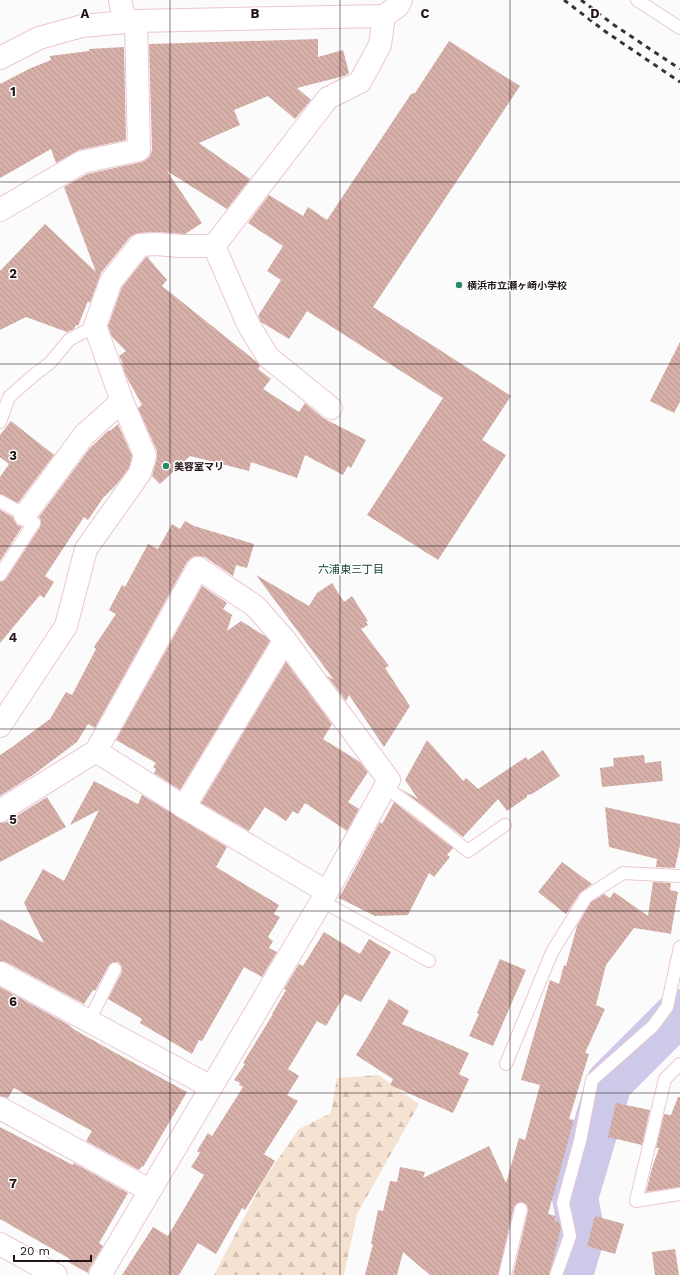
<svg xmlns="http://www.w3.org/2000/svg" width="680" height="1275" font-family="'Work Sans','Noto Sans JP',sans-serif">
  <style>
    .forest { fill: url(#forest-firs) }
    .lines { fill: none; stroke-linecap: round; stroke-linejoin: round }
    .river { stroke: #ccc9e9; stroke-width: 46 }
    .building { fill: url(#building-back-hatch) }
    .lane-casing { stroke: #ecc6d2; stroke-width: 14 }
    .street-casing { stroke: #ecc6d2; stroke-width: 24 }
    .secondary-casing { stroke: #ecc6d2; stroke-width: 24 }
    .lane { stroke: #fff; stroke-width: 12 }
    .street { stroke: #fff; stroke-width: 22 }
    .secondary { stroke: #fff; stroke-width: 22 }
    .rail { stroke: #3c3034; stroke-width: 3; stroke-dasharray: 5 5; stroke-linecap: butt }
    .grid { fill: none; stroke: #221419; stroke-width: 1; stroke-opacity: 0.55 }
    .poi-dot { fill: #288962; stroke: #fff; stroke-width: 1.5 }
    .labels { text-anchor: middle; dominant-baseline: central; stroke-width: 3; stroke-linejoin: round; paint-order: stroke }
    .poi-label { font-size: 10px; font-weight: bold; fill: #221419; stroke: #fff; text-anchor: start }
    .neighbourhood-label { font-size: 11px; fill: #174431; stroke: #fff }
    .grid-label { font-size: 13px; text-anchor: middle; font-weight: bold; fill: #221419; stroke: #fff; stroke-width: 3; stroke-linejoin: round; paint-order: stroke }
  </style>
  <defs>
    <pattern id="forest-firs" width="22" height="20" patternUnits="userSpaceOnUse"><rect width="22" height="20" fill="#f5e2d1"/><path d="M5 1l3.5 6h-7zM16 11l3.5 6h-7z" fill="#d2c1b3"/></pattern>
    <pattern id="building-back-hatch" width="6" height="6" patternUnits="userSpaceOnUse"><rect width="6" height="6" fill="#d6b0a9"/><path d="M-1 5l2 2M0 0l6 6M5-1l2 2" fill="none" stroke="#b79691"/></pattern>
  </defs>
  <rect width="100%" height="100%" fill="#fbfbfb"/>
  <polygon class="forest" points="378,1075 419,1104 357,1214 344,1275 214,1275 263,1181 299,1129 331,1113 337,1078"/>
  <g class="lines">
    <polyline class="river" points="570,1275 582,1234 575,1198 609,1083 680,1012"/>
  </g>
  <g class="building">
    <polygon points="318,39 318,57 343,50 349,73 344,76 297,88 311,100 295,119 268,96 234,110 240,125 199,143 250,179 227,209 167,171 202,223 185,234 157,232 139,233 135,234 130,237 101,273 90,303 88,301 78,326 76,325 74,329 67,332 26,317 0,330 0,271 45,224 96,272 64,187 87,174 142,162 146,160 150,156 152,150 149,44"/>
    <polygon points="449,41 520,86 373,307 511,396 482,440 506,455 438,560 367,515 443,398 307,311 289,339 261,322 258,316 281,280 267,271 283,246 248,223 269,195 303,216 308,207 327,220 411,94 415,93"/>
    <polygon points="124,47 126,140 79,150 56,163 51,149 0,178 0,84 31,68 51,60 50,56 89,51 89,49"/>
    <polygon points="146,257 150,257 148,258 167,280 162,286 257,362 260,366 258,369 271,379 263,389 299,412 305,403 323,418 366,440 351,468 348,466 343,475 305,455 297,478 251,462 249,471 190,456 160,484 152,476 157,458 157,451 138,408 142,405 126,376 122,365 123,364 119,356 126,351 112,337 108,326 122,287"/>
    <polygon points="680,342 680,402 674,413 650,401"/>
    <polygon points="11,421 54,455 18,503 0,494 0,477 9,464 0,457 0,435"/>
    <polygon points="118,424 132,456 129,468 117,484 103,498 88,520 84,517 45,576 54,582 44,598 40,595 0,643 0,582 6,579 40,527 41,521 39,517 90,448 109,430 110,431"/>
    <polygon points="0,510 13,517 14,520 17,525 22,527 0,561"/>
    <polygon points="185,521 194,526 254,544 247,568 236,565 233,576 205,557 198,556 192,557 187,562 95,728 88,724 77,742 33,775 0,796 0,755 12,747 50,719 66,692 72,695 96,649 94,647 116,614 109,610 122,585 125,587 148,544 158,549 172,524 180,529"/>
    <polygon points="256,575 309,606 317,593 332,583 344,602 352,596 368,621 366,622 368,625 361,629 389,666 385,668 410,706 384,747 349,695 346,701 327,676 334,680"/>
    <polygon points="202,586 227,603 223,609 232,615 227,631 241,621 265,636 270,641 180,790 154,773 156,769 153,767 156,763 116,740"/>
    <polygon points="286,662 332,724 323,739 360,762 368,772 348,802 359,809 347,831 305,803 298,814 293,811 286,821 265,807 249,831 201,803"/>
    <polygon points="427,740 463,781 466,778 478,789 526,757 528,760 543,750 560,776 532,794 527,795 527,797 507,811 498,799 463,837 401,789 418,799 405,780"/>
    <polygon points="644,755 645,763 661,761 663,781 602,787 600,768 614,766 613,758"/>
    <polygon points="94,781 138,804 142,795 227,847 216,867 279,905 274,914 280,917 268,937 273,941 269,948 277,952 262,977 244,967 202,1041 199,1040 192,1054 140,1023 142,1019 108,999 122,972 121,965 118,962 111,963 109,965 95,991 93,990 84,1004 6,962 0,961 0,919 44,943 24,903 43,869 64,881 99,810 70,825"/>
    <polygon points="47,797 66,827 0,862 0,823 7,822"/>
    <polygon points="394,802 453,848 447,855 450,857 434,877 429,873 408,915 375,916 339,898 380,822 382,824"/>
    <polygon points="605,807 680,824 680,845 675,868 656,867 657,859 609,847"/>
    <polygon points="562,862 592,884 580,893 566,914 538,892"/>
    <polygon points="653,882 671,883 670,890 678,892 671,933 672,934 634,928 606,965 596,1005 605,1009 585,1053 589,1054 569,1119 574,1120 548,1214 556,1216 555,1221 559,1222 561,1228 549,1275 513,1275 528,1211 526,1204 522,1202 516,1204 514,1207 498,1275 430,1275 403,1252 397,1275 365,1275 373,1244 371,1244 378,1210 383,1211 390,1181 397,1182 400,1167 425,1172 423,1178 489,1146 506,1183 519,1138 525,1140 540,1085 521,1080 550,980 559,984 564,965 566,966 577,926 591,902 604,894 610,898 614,892 648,916"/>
    <polygon points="324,932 360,954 369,939 391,952 361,1002 345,994 326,1026 317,1021 288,1069 299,1076 287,1095 298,1101 264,1154 275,1161 245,1210 242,1208 216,1254 198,1243 179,1275 122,1275 153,1227 168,1236 204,1175 191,1167 200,1153 197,1151 208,1133 212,1136 243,1087 239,1085 240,1083 234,1080 245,1064 243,1063 273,1014 272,1014 286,990 284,989 299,964 303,966"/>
    <polygon points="500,959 526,970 493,1046 469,1036 479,1014 477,1013"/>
    <polygon points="0,987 71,1026 70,1026 75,1030 114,1052 187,1092 143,1167 142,1166 139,1170 86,1141 92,1131 14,1088 8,1098 0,1096"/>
    <polygon points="389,999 409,1011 402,1024 469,1053 459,1074 469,1079 453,1113 390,1085 393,1079 356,1055 368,1036"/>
    <polygon points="678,1097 680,1097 680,1187 646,1192 652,1168 659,1148 656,1148 664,1114 671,1115"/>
    <polygon points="616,1103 650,1110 642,1145 608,1137"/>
    <polygon points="0,1127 73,1165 74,1163 128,1193 99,1243 103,1246 89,1269 88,1273 68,1262 70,1259 0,1219"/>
    <polygon points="595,1216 624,1224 615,1254 587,1246"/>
    <polygon points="675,1249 679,1275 655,1275 652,1252"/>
  </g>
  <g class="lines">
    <defs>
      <g id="lane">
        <polyline points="637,0 680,28"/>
        <polyline points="0,422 9,397 34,375 50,363 69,340 95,326"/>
        <polyline points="0,501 25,515 34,523 0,575"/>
        <polyline points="385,787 413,807 468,851 505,825"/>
        <polyline points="322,901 429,961"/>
        <polyline points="89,1021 115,969"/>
        <polyline points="506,1064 552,952 586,897 623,873 680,876"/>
        <polyline points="680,1064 665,1079 636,1201 680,1194"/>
        <polyline points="505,1275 521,1209"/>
        <polyline points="556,1275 570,1236 563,1203 580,1141 592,1080 653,1026 667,1007 680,947"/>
      </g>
      <g id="street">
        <polyline points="120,0 125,22"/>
        <polyline points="0,210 82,162 139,150 136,21"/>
        <polyline points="214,246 248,324 268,357 331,408"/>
        <polyline points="25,515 84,435 122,401"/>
        <polyline points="0,726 66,626 86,549 140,473 145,455 122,401 95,326 111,281 140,245 156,244 180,246 214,246 328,98 360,82 380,45 384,16"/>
        <polyline points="96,751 184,807 327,892"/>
        <polyline points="184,807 285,640"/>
        <polyline points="0,811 96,751 198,568 255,606 285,640 389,780 327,892 100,1275"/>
        <polyline points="0,973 211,1087"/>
        <polyline points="0,1108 149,1190"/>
        <polyline points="0,1244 56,1275"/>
      </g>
      <polyline id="secondary" points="0,58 39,38 82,26 136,21 384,16 398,6 401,0"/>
    </defs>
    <use href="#lane" class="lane-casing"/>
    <use href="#street" class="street-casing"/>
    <use href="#secondary" class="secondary-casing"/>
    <use href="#lane" class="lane"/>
    <use href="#street" class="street"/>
    <use href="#secondary" class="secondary"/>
    <g class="rail">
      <polyline points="564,0 606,32 680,82"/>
      <polyline points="581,0 614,25 680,69"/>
    </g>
  </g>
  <path class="grid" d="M170,0V1275M340,0V1275M510,0V1275M0,182H680M0,364H680M0,546H680M0,729H680M0,911H680M0,1093H680"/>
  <g class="poi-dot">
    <circle cx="459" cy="285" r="4"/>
    <circle cx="166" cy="466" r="4"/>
  </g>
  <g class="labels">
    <g class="poi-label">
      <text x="467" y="285">横浜市立瀬ヶ崎小学校</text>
      <text x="174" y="466">美容室マリ</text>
    </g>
    <g class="neighbourhood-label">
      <text x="351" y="569">六浦東三丁目</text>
    </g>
  </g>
  <g class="grid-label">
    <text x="85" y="18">A</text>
    <text x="255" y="18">B</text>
    <text x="425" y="18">C</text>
    <text x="595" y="18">D</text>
    <text x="13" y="96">1</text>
    <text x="13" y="278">2</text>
    <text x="13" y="460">3</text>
    <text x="13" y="642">4</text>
    <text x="13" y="824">5</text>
    <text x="13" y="1006">6</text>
    <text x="13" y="1188">7</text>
  </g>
  <path d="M14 1255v6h77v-6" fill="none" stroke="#221419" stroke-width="2"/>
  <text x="20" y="1255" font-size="12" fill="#221419" stroke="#ffffff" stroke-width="3" paint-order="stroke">20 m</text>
</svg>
